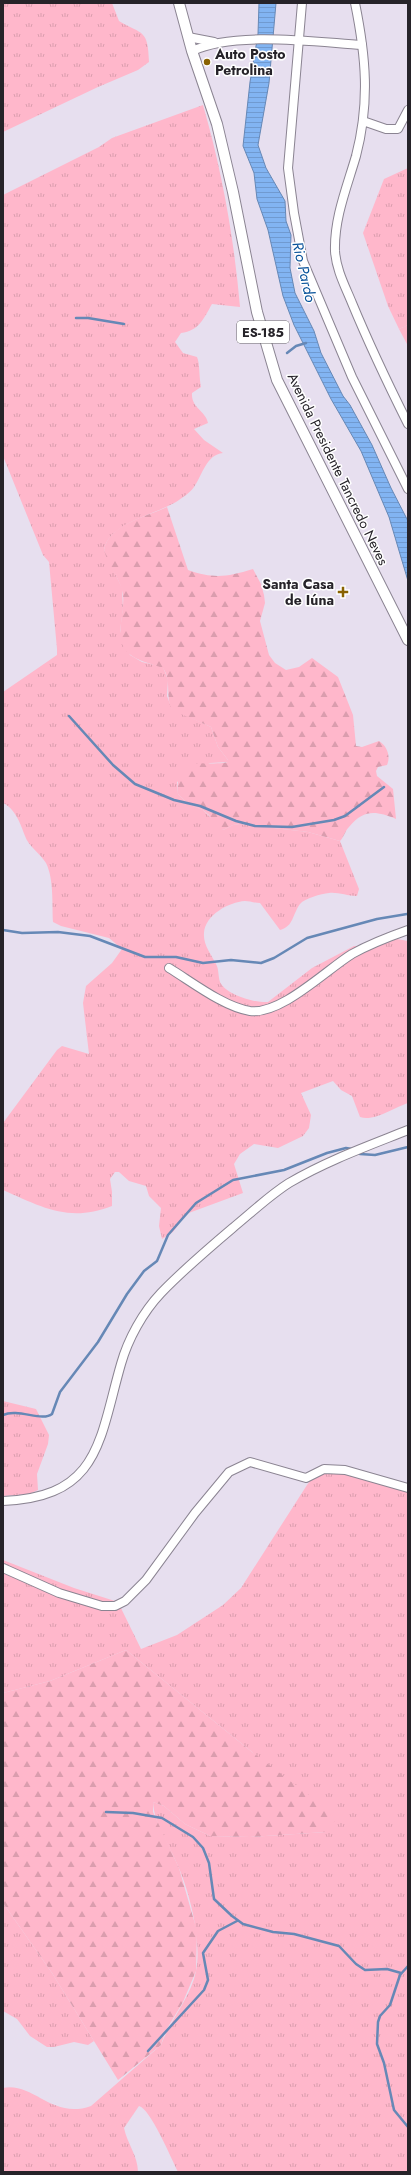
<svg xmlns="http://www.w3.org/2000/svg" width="411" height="2175" font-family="Jost,sans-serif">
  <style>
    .grass { fill: url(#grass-tufts) }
    .forest { fill: url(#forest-firs) }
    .water { fill: url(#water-rules); stroke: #6688b6 }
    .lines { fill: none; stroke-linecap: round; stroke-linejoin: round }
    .stream { stroke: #6688b6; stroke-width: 2.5 }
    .minor-casing { stroke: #8b8492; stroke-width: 10 }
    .major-casing { stroke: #8b8492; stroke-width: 12 }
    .minor { stroke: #fff; stroke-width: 8 }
    .major { stroke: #fff; stroke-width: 10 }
    .poi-dot { fill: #896201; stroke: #fff; stroke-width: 1.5 }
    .labels { text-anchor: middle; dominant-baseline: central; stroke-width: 3; stroke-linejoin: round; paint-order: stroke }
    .shield { fill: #fff; stroke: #676569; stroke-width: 1 }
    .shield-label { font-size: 13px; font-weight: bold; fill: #262329 }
    .poi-label { font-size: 14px; font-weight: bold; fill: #262329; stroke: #fff; text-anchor: start }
    .street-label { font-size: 14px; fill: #262329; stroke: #fff }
    .water-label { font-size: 15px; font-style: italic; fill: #08529a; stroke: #fff }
  </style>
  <defs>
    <pattern id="grass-tufts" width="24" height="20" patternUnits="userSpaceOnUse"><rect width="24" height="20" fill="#ffb7cb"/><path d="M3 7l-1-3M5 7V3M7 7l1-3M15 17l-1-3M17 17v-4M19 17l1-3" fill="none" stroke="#da9dae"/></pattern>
    <pattern id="forest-firs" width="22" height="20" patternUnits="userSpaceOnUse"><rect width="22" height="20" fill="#ffb7cb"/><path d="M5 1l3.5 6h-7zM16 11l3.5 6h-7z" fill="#da9dae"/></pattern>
    <pattern id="water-rules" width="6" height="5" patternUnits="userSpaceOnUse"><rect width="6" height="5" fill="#82b4f2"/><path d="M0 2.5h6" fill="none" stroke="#709ad0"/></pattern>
  </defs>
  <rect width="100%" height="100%" fill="#e7dfef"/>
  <g class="grass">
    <path d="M3,3H112L119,21C143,35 148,29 149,62L138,70L98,87L3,132Z"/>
    <path d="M203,105C222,171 234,238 240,307L212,304C204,318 199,331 181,333L175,342L183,353L197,357C200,363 199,378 201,387L192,393C191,408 206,411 208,423L194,429L204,440L223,453C206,455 203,474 194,487C190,493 182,498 176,502C154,515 109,523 104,550L122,588L123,609L120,631L130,655L142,662L163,667L168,680L167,696L172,709L211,727L218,747L228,760V762L210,763L177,782L178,794L188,804L203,810L223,830L233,825L240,824L308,832L340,841L359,889L357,896C347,896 338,892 329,893C321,894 305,898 300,904C292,915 294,926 280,930L260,903C255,903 249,901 245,901C229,902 205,915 204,933C203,945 211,954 216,964C219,969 218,976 220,982C226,995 255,1003 268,1002L312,968L354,946L375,947L397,939L408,941V1103C395,1107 374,1122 360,1117L352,1096L341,1090L333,1081L301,1093L311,1115L309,1128L303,1136L278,1148L254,1144L240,1154L234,1164L243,1193L186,1214L173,1232L162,1239L159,1226L161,1208L149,1196L146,1186L129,1181L119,1172H115L110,1179L112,1192V1206C69,1223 42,1207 3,1190V1123L57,1050L62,1046L89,1054L83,1003L86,986L112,963L122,949L109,938L61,926L53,922C52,904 54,879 46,863C40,853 28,846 25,836C21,825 15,808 3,803V692L57,655V649L49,562L43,555L3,456V195L99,147L112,138Z"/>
    <polygon points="408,168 408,325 399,329 388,306 363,233 384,179"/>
    <polygon points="3,1401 36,1409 49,1435 48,1444 37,1474 38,1490 29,1494 3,1496"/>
    <path d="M325,1465L408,1487V2172H178C172,2160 150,2108 139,2106L124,2128C127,2143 138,2156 138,2172H3V2088C34,2082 52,2120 91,2106L161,2045C170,2020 191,1997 196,1971C202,1942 190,1893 178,1866C170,1846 154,1824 153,1802L164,1806L185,1824L210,1836L250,1837L326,1832L252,1752L126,1650L50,1681L3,1693V1560L74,1588L118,1602L141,1649L177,1635L223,1605L241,1588L307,1485L319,1469Z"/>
    <polygon points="3,1903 52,1973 94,2041 88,2045 74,2042 54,2047 47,2047 30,2036 17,2019 3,2011"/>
  </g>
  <g class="forest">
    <polygon points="408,325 408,346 399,329"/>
    <path d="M167,507L188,570C214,579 227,577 253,569L261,584L264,595L265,603L260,621L269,655L275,663L286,670L299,667L312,658L338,677L353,715L356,746L362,747L379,741C387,746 391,756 387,765L378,767L376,771L377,776L393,789L396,819C376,811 364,809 349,827C345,831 344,837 340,841L308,832L240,824L233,825L223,830L216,827L209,815L203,810L188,804L178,794C175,750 203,768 228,762V760L218,747L211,727L172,710C165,696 172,681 163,668C137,659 116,657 121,623C122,613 124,605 123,595C121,579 108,566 104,550C109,524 146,517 167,507Z"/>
    <polygon points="126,1650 252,1752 338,1817 326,1832 250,1837 210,1836 185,1824 164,1806 153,1802 153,1812 179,1868 197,1931 196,1971 183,2002 165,2032 161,2045 118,2080 52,1973 3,1903 3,1693 50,1681"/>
  </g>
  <polygon class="water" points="259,3 276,3 269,83 258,145 266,168 285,201 286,221 291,235 290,268 295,293 314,331 321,353 343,396 350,405 372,445 391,488 408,521 408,581 389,517 361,451 331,399 294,325 283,296 268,230 257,199 254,173 243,146 250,82 258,34"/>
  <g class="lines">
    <g class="stream">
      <polyline points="76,318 88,318 124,324"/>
      <polyline points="287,353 296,346 306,343"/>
      <polyline points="69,716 113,765 135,784 174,800 200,806 236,821 255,826 292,827 334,820 345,816 384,787"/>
      <polyline points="3,930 22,933 58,932 90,936 145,957 176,957 203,963 231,960 261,963 274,958 307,938 377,919 407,914"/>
      <polyline points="360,1154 375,1155 408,1147"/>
      <path d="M3,1415C18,1408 42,1422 52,1414L60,1392L98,1342L127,1294L144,1271L157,1261L168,1235L196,1203L233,1180L284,1170L327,1153L346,1148L352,1149"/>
      <polyline points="106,1812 133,1813 162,1818 193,1837 203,1848 209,1863 214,1899 232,1916 243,1924 273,1932 294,1934 339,1946 356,1964 365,1970 387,1969 401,1973"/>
      <polyline points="408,1966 400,1975 390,2005 380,2016 378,2022 377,2044 384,2063 394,2110 408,2127"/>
      <polyline points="148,2051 204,1990 208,1980 203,1953 218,1931 237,1921"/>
    </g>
    <defs>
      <g id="minor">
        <polyline points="302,3 288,168 294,213 303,261 352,377 408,489"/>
        <path d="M355,3C366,57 370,102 356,156C347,187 334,218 335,251C336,269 345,286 352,303C369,344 388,384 408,424"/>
        <polyline points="188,37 214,42"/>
        <path d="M192,51C235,31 314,42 362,45"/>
        <polyline points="363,121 386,129 398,129 408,110"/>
        <path d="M169,968C192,982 224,1007 250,1011C281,1015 326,970 352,954C370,944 388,937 408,930"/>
        <path d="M3,1501C100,1497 99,1440 121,1364C128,1339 143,1312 161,1293C184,1269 209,1248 235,1226C252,1212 270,1195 289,1183C326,1161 368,1146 408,1130"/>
        <polyline points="3,1568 59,1593 102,1606 115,1606 125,1601 146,1580 195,1513 229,1472 250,1462 306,1478 324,1469 345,1470 408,1488"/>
      </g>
      <polyline id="major" points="179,3 192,51 217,124 233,192 257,312 277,380 408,640"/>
    </defs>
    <use href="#minor" class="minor-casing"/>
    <use href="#major" class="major-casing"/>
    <use href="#minor" class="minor"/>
    <use href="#major" class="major"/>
  </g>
  <g class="poi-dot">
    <circle cx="207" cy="62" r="4"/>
    <path d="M341 586h4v4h4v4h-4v4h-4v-4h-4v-4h4z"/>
  </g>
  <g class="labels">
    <rect class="shield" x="237" y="321" width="52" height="22" rx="3"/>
    <g class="shield-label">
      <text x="263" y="332">ES-185</text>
    </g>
    <g class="poi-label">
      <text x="215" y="54">Auto Posto<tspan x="215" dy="16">Petrolina</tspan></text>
      <text x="334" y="584" text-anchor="end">Santa Casa<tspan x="334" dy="16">de Iúna</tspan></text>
    </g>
    <g class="street-label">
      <text transform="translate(338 469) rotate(64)">Avenida Presidente Tancredo Neves</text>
    </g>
    <g class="water-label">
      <text transform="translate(304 272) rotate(77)">Rio Pardo</text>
    </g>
  </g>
  <rect width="411" height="2175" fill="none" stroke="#262329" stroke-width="8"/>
</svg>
